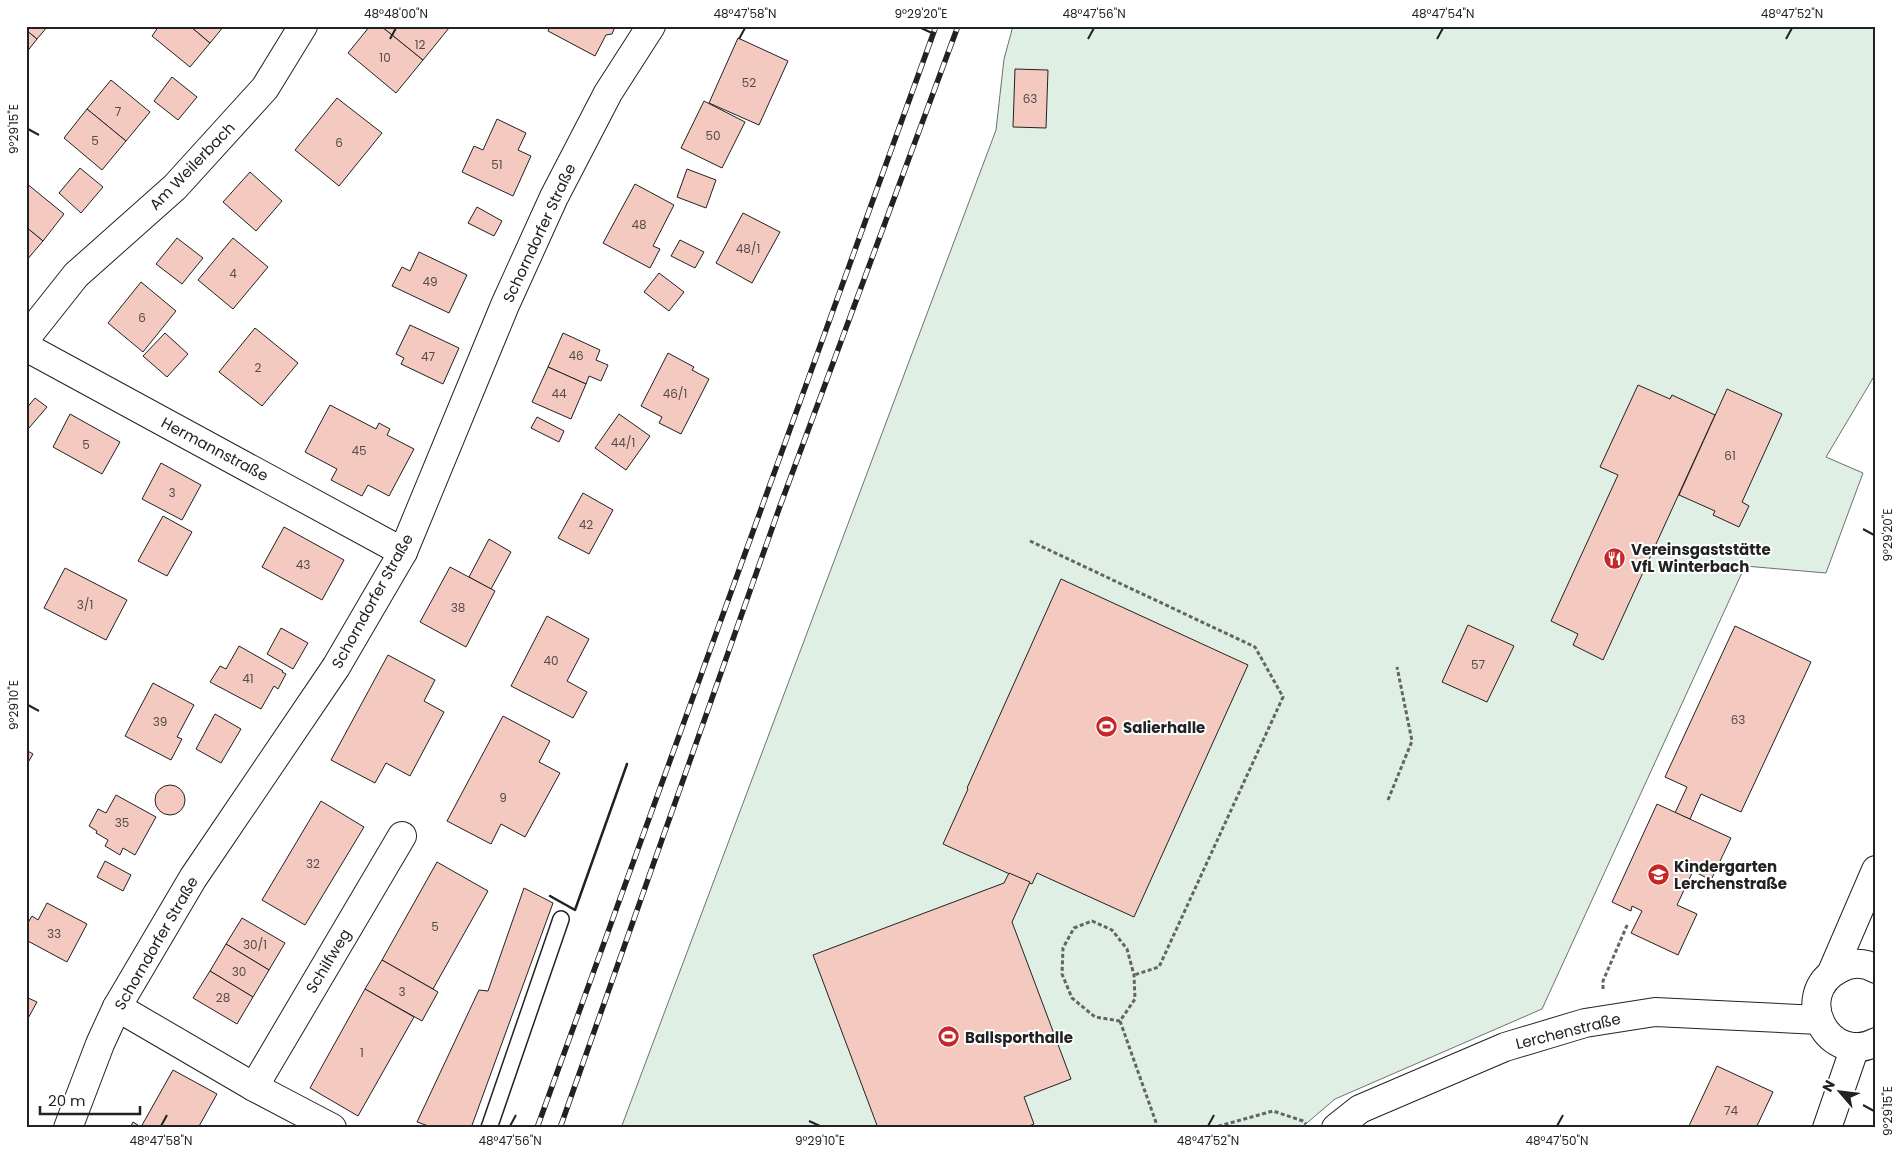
<svg xmlns="http://www.w3.org/2000/svg" width="1902" height="1154" font-family="Poppins,sans-serif">
  <style>
    .green { fill: #e0efe3; stroke: #6f6f6f }
    .building { fill: #f3c9c0; stroke: #222 }
    .lines { fill: none; stroke-linecap: round; stroke-linejoin: round }
    .service-casing { stroke: #222; stroke-width: 18 }
    .minor-casing { stroke: #222; stroke-width: 30 }
    .tertiary-casing { stroke: #222; stroke-width: 30 }
    .path { stroke: #646464; stroke-width: 3; stroke-dasharray: 4 2.5; stroke-linecap: butt }
    .service { stroke: #fff; stroke-width: 15 }
    .minor { stroke: #fff; stroke-width: 28 }
    .tertiary { stroke: #fff; stroke-width: 28 }
    .rail-casing { stroke: #222; stroke-width: 5.5 }
    .rail { stroke: #fff; stroke-width: 4; stroke-dasharray: 11; stroke-linecap: butt }
    .wall { stroke: #222; stroke-width: 2.5 }
    .ticks { fill: none; stroke: #222; stroke-width: 2 }
    .labels { text-anchor: middle; dominant-baseline: central; stroke-width: 4; stroke-linejoin: round; paint-order: stroke }
    .number-label { font-size: 12px; fill: #564c4a }
    .street-label { font-size: 15px; fill: #222; stroke: #fff }
    .poi-label { font-size: 15px; font-weight: bold; fill: #222; stroke: #fff; text-anchor: start }
    .neatline { fill: none; stroke: #222; stroke-width: 2 }
    .ticks-label { font-size: 12px; text-anchor: middle; fill: #222 }
  </style>
  <rect width="100%" height="100%" fill="#fff"/>
  <path class="green" d="M1013,26H1876V373L1826,457L1863,473L1826,573L1745,566L1542,1009L1335,1099L1301,1128C1290,1128 1276,1125 1266,1128H621L996,130L1004,59Z"/>
  <g class="building">
    <polygon points="26,26 48,26 37,39 26,30"/>
    <polygon points="159,26 190,26 210,43 190,67 152,36"/>
    <polygon points="190,26 224,26 210,43"/>
    <polygon points="370,26 381,26 423,60 396,93 348,53"/>
    <polygon points="381,26 447,26 449,28 423,60"/>
    <polygon points="550,26 615,26 615,27 612,34 606,35 595,56 548,31"/>
    <polygon points="26,30 37,39 26,53"/>
    <polygon points="738,38 788,61 759,125 709,103"/>
    <polygon points="1015,69 1048,70 1046,128 1013,127"/>
    <polygon points="172,77 197,97 178,120 154,101"/>
    <polygon points="111,80 150,112 126,141 87,109"/>
    <polygon points="337,98 382,133 339,186 295,150"/>
    <polygon points="704,101 745,122 722,168 681,148"/>
    <polygon points="87,109 126,141 102,170 64,138"/>
    <polygon points="497,119 526,133 518,150 531,156 513,196 462,172 474,146 483,150"/>
    <polygon points="80,168 103,187 81,213 59,193"/>
    <polygon points="687,169 716,180 706,208 677,197"/>
    <polygon points="250,172 282,201 256,231 223,202"/>
    <polygon points="26,183 64,214 43,241 26,227"/>
    <polygon points="635,184 674,205 653,246 660,249 650,268 603,243"/>
    <polygon points="477,207 502,221 494,236 468,223"/>
    <polygon points="743,213 780,232 752,283 716,263"/>
    <polygon points="26,227 43,241 26,261"/>
    <polygon points="177,238 203,258 182,284 156,264"/>
    <polygon points="233,238 268,267 233,309 198,280"/>
    <polygon points="680,240 704,252 695,268 671,256"/>
    <polygon points="419,252 467,275 449,313 392,286 402,267 410,271"/>
    <polygon points="659,273 684,292 669,311 644,292"/>
    <polygon points="141,282 176,311 143,352 108,323"/>
    <polygon points="410,325 459,348 443,384 401,364 404,358 396,354"/>
    <polygon points="255,328 298,363 262,406 219,372"/>
    <polygon points="165,333 188,354 167,377 143,356"/>
    <polygon points="563,333 600,350 596,360 608,365 601,381 589,376 586,384 548,367"/>
    <polygon points="668,353 694,367 692,370 709,379 681,434 659,423 662,417 641,406"/>
    <polygon points="548,367 586,384 571,419 532,402"/>
    <polygon points="1638,385 1670,399 1672,395 1715,415 1603,660 1573,645 1578,634 1551,621 1618,475 1600,467"/>
    <polygon points="1727,389 1782,414 1742,502 1749,506 1739,527 1713,515 1715,511 1679,495"/>
    <polygon points="35,398 47,407 29,428 26,426 26,409"/>
    <polygon points="330,405 376,429 379,423 390,429 387,435 414,449 389,496 368,485 362,496 331,480 337,469 305,452"/>
    <polygon points="70,414 120,442 102,474 53,447"/>
    <polygon points="619,414 650,436 626,470 595,448"/>
    <polygon points="537,417 564,431 559,442 531,428"/>
    <polygon points="161,463 201,485 182,520 142,499"/>
    <polygon points="583,493 613,510 589,554 558,538"/>
    <polygon points="163,516 192,532 167,576 138,561"/>
    <polygon points="284,527 344,560 322,600 262,567"/>
    <polygon points="489,539 511,552 491,589 469,577"/>
    <polygon points="450,567 495,591 466,647 420,622"/>
    <polygon points="65,568 127,600 106,640 44,608"/>
    <polygon points="1061,579 1248,665 1134,917 1037,873 1032,884 943,844 968,789 967,788"/>
    <polygon points="547,616 589,639 567,681 587,692 573,718 511,686"/>
    <polygon points="1468,625 1514,646 1487,702 1442,682"/>
    <polygon points="1735,626 1811,662 1741,812 1701,794 1690,819 1675,813 1687,787 1665,777"/>
    <polygon points="281,628 308,643 293,669 267,654"/>
    <polygon points="239,646 283,671 282,672 286,674 278,689 274,686 261,709 210,682 220,666 226,669"/>
    <polygon points="388,655 435,680 424,701 444,712 410,776 386,763 375,783 331,760"/>
    <polygon points="153,683 194,705 177,737 182,739 171,760 125,736"/>
    <polygon points="215,714 241,729 221,763 196,749"/>
    <polygon points="503,716 550,741 539,762 560,773 525,837 501,824 491,844 447,821"/>
    <polygon points="26,750 33,754 26,766"/>
    <circle cx="170" cy="800" r="15"/>
    <polygon points="116,795 156,817 135,855 123,848 120,855 105,846 108,840 96,833 97,831 89,826 98,809 106,813"/>
    <polygon points="321,801 364,827 305,925 262,900"/>
    <polygon points="1657,804 1731,838 1711,880 1693,871 1677,905 1697,914 1678,955 1631,933 1642,911 1632,906 1631,911 1612,902"/>
    <polygon points="105,861 131,875 123,891 97,877"/>
    <polygon points="437,862 488,891 433,989 382,960"/>
    <polygon points="1009,873 1030,882 1012,922 1071,1079 1024,1097 1034,1124 1024,1128 878,1128 813,955 1004,883"/>
    <polygon points="524,888 553,903 471,1128 434,1128 417,1122 479,990 488,991"/>
    <polygon points="47,903 87,924 67,962 26,940 26,926 32,916 38,920"/>
    <polygon points="242,918 285,943 269,970 226,944"/>
    <polygon points="226,944 269,970 253,997 210,971"/>
    <polygon points="382,960 438,992 422,1021 365,989"/>
    <polygon points="210,971 253,997 237,1024 193,998"/>
    <polygon points="365,989 414,1017 358,1116 310,1088"/>
    <polygon points="26,997 37,1002 26,1022"/>
    <polygon points="1717,1066 1773,1092 1756,1128 1688,1128"/>
    <polygon points="173,1070 217,1094 198,1128 130,1128 133,1122 141,1127"/>
  </g>
  <g class="lines">
    <defs>
      <polyline id="service" points="489,1128 561,919"/>
      <g id="minor">
        <polyline points="26,338 76,275 175,187 265,88 303,26"/>
        <polyline points="26,347 403,552"/>
        <path d="M1876,969C1864,962 1851,962 1839,969C1790,995 1829,1067 1876,1042"/>
        <polyline points="1832,972 1876,870"/>
        <polyline points="117,1007 254,1087 332,1128"/>
        <polyline points="254,1087 402,836"/>
        <polyline points="1336,1128 1360,1109 1505,1047 1585,1023 1655,1012 1819,1020"/>
        <polyline points="1827,1128 1855,1047"/>
      </g>
      <polyline id="tertiary" points="68,1128 100,1044 117,1007 193,878 336,667 403,552 505,305 554,197 608,93 651,26"/>
    </defs>
    <use href="#service" class="service-casing"/>
    <use href="#minor" class="minor-casing"/>
    <use href="#tertiary" class="tertiary-casing"/>
    <g class="path">
      <polyline points="1030,541 1255,647 1283,697 1159,967 1134,975"/>
      <polyline points="1388,800 1412,741 1397,667"/>
      <polygon points="1092,921 1112,930 1127,949 1134,975 1135,999 1120,1021 1095,1017 1072,998 1062,974 1063,948 1074,928"/>
      <polyline points="1603,989 1603,981 1628,923"/>
      <polyline points="1120,1021 1158,1128"/>
      <polyline points="1212,1128 1273,1111 1303,1121 1306,1124"/>
    </g>
    <use href="#service" class="service"/>
    <use href="#minor" class="minor"/>
    <use href="#tertiary" class="tertiary"/>
    <defs>
      <g id="rail">
        <polyline points="537,1128 936,26"/>
        <polyline points="560,1128 780,506 958,26"/>
      </g>
    </defs>
    <use href="#rail" class="rail-casing"/>
    <use href="#rail" class="rail"/>
    <polyline class="wall" points="550,896 575,910 627,764"/>
  </g>
  <path class="ticks" d="M921,28L932,33M390,39L396,28M739,39L745,28M1088,39L1094,28M1437,39L1443,28M1786,39L1792,28M28,129L39,135M1863,529L1874,535M28,705L39,711M1863,1105L1874,1111M809,1121L820,1126M161,1126L167,1115M510,1126L516,1115M1208,1126L1214,1115M1557,1126L1563,1115"/>
  <defs>
    <symbol id="restaurant-disc" viewBox="-11 -11 22 22"><circle r="9.5" fill="#c62828" stroke="#fff"/><path d="M-5-6h1v4h1v-4h1v4h1v-4h1v5L-1.5 .5V6h-2V.5L-5-1ZM5-6V6H3V1.5H1.5Q1.5-4 5-6Z" fill="#fff"/></symbol>
    <symbol id="stadium-disc" viewBox="-11 -11 22 22"><circle r="9.5" fill="#c62828" stroke="#fff"/><path d="M0-5a6.5 5 0 1 0 0 10a6.5 5 0 1 0 0-10ZM-3.5-1.8h7v3.6h-7Z" fill="#fff"/></symbol>
    <symbol id="school-disc" viewBox="-11 -11 22 22"><circle r="9.5" fill="#c62828" stroke="#fff"/><path d="M0-5L7-2L0 1L-7-2ZM-4 1L0 2.5L4 1V4Q0 6-4 4Z" fill="#fff"/></symbol>
  </defs>
  <g fill-rule="evenodd">
    <use href="#restaurant-disc" x="1602" y="546" width="25" height="25"/>
    <use href="#stadium-disc" x="1094" y="714" width="25" height="25"/>
    <use href="#school-disc" x="1646" y="862" width="25" height="25"/>
    <use href="#stadium-disc" x="936" y="1024" width="25" height="25"/>
  </g>
  <g class="labels">
    <g class="number-label">
      <text x="420" y="44">12</text>
      <text x="385" y="57">10</text>
      <text x="749" y="82">52</text>
      <text x="1030" y="98">63</text>
      <text x="118" y="111">7</text>
      <text x="713" y="135">50</text>
      <text x="95" y="140">5</text>
      <text x="339" y="142">6</text>
      <text x="497" y="164">51</text>
      <text x="639" y="224">48</text>
      <text x="748" y="248">48/1</text>
      <text x="233" y="273">4</text>
      <text x="430" y="281">49</text>
      <text x="142" y="317">6</text>
      <text x="576" y="355">46</text>
      <text x="428" y="356">47</text>
      <text x="258" y="367">2</text>
      <text x="559" y="393">44</text>
      <text x="675" y="393">46/1</text>
      <text x="623" y="442">44/1</text>
      <text x="86" y="444">5</text>
      <text x="359" y="450">45</text>
      <text x="1730" y="455">61</text>
      <text x="172" y="492">3</text>
      <text x="586" y="524">42</text>
      <text x="303" y="564">43</text>
      <text x="85" y="604">3/1</text>
      <text x="458" y="607">38</text>
      <text x="551" y="660">40</text>
      <text x="1478" y="664">57</text>
      <text x="248" y="678">41</text>
      <text x="1738" y="719">63</text>
      <text x="160" y="721">39</text>
      <text x="503" y="797">9</text>
      <text x="122" y="822">35</text>
      <text x="313" y="863">32</text>
      <text x="435" y="926">5</text>
      <text x="54" y="933">33</text>
      <text x="255" y="944">30/1</text>
      <text x="239" y="971">30</text>
      <text x="402" y="991">3</text>
      <text x="223" y="997">28</text>
      <text x="362" y="1052">1</text>
      <text x="1731" y="1110">74</text>
    </g>
    <g class="street-label">
      <text transform="translate(192 166) rotate(-46)">Am Weilerbach</text>
      <text transform="translate(539 233) rotate(-65)">Schorndorfer Straße</text>
      <text transform="translate(215 449) rotate(28)">Hermannstraße</text>
      <text transform="translate(372 601) rotate(-61)">Schorndorfer Straße</text>
      <text transform="translate(156 943) rotate(-60)">Schorndorfer Straße</text>
      <text transform="translate(328 961) rotate(-59)">Schilfweg</text>
      <text transform="translate(1568 1031) rotate(-14)">Lerchenstraße</text>
    </g>
    <g class="poi-label">
      <text x="1631" y="549">Vereinsgaststätte<tspan x="1631" dy="17">VfL Winterbach</tspan></text>
      <text x="1123" y="727">Salierhalle</text>
      <text x="1674" y="866">Kindergarten<tspan x="1674" dy="17">Lerchenstraße</tspan></text>
      <text x="965" y="1037">Ballsporthalle</text>
    </g>
  </g>
  <rect width="1902" height="1154" fill="none" stroke="#ffffff" stroke-width="55"/>
  <g transform="translate(1840 1092) rotate(298)" stroke="#ffffff" stroke-width="4" paint-order="stroke">
  <path d="M0-4L9 19L0 12L-9 19Z" fill="#222222"/>
  <text y="-8" font-size="14" font-weight="bold" text-anchor="middle" fill="#222222">N</text>
  </g>
  <path d="M40 1106v8h100v-8" fill="none" stroke="#222222" stroke-width="2.5"/>
  <text x="48" y="1106" font-size="15" fill="#222222" stroke="#ffffff" stroke-width="4" paint-order="stroke">20 m</text>
  <rect x="28" y="28" width="1846" height="1098" class="neatline"/>
  <g class="ticks-label">
    <text x="396" y="18">48°48'00"N</text>
    <text x="745" y="18">48°47'58"N</text>
    <text x="921" y="18">9°29'20"E</text>
    <text x="1094" y="18">48°47'56"N</text>
    <text x="1443" y="18">48°47'54"N</text>
    <text x="1792" y="18">48°47'52"N</text>
    <text transform="translate(14 129) rotate(-90)" y="4">9°29'15"E</text>
    <text transform="translate(1888 535) rotate(-90)" y="4">9°29'20"E</text>
    <text transform="translate(14 705) rotate(-90)" y="4">9°29'10"E</text>
    <text transform="translate(1888 1111) rotate(-90)" y="4">9°29'15"E</text>
    <text x="161" y="1145">48°47'58"N</text>
    <text x="510" y="1145">48°47'56"N</text>
    <text x="820" y="1145">9°29'10"E</text>
    <text x="1208" y="1145">48°47'52"N</text>
    <text x="1557" y="1145">48°47'50"N</text>
  </g>
</svg>
